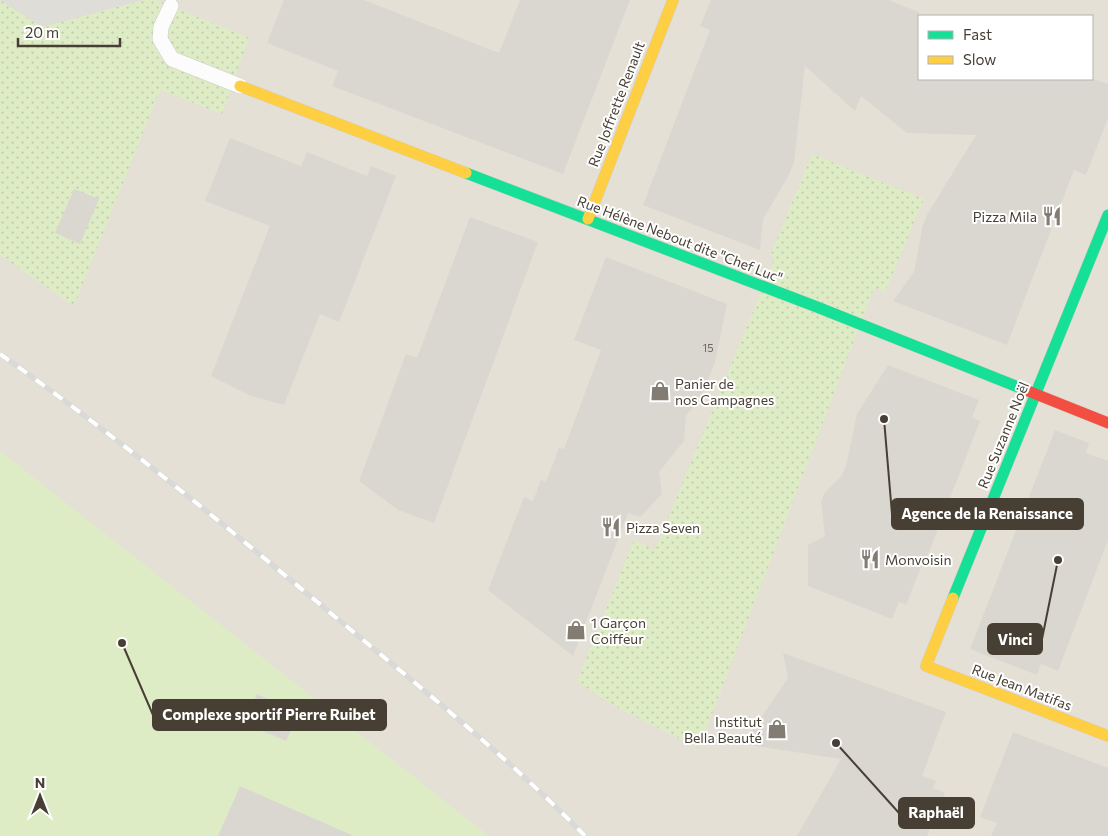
<svg xmlns="http://www.w3.org/2000/svg" width="1108" height="836" font-family="Commissioner,sans-serif">
  <style>
    .residential { fill: #e5e0d5; fill-rule: evenodd }
    .grass { fill: url(#grass-dots) }
    .park { fill: #deecc6 }
    .parking { fill: #dfddd8 }
    .building { fill: #dad7d1 }
    .lines { fill: none; stroke-linecap: round; stroke-linejoin: round }
    .lane-casing { stroke: #ceccc6; stroke-width: 16 }
    .fast-casing { stroke: #d2cdc0; stroke-width: 12 }
    .slow-casing { stroke: #d2cdc0; stroke-width: 12 }
    .jam-casing { stroke: #d2cdc0; stroke-width: 12 }
    .lane { stroke: #fdfcfc; stroke-width: 15 }
    .fast { stroke: #16e098; stroke-width: 11 }
    .slow { stroke: #ffcf43; stroke-width: 11 }
    .jam { stroke: #f24e42; stroke-width: 11 }
    .rail-casing { stroke: #d9d9d8; stroke-width: 5.5 }
    .rail { stroke: #fff; stroke-width: 4; stroke-dasharray: 11; stroke-linecap: butt }
    .labels { text-anchor: middle; dominant-baseline: central; stroke-width: 4; stroke-linejoin: round; paint-order: stroke }
    .number-label { font-size: 11px; fill: #6c665c }
    .street-label { font-size: 14px; fill: #473f34; stroke: #fff }
    .poi-label { font-size: 14px; fill: #473f34; stroke: #fff; text-anchor: start }
    .leader { fill: none; stroke: #473f34; stroke-width: 2 }
    .callout-dot { fill: #473f34; stroke: #fff; stroke-width: 2 }
    .callout { fill: #473f34; stroke: #473f34; stroke-width: 2 }
    .callout-label { font-size: 15px; text-anchor: middle; font-weight: bold; fill: #fff }
  </style>
  <defs>
    <pattern id="grass-dots" width="8" height="8" patternUnits="userSpaceOnUse" patternTransform="scale(1.25)"><rect width="8" height="8" fill="#deecc6"/><path d="M2 2h.1M6 6h.1" fill="none" stroke="#c0cbab" stroke-width="1.8" stroke-linecap="round"/></pattern>
  </defs>
  <rect width="100%" height="100%" fill="#f0eee8"/>
  <path class="residential" d="M0,0H1108V836H0ZM919,16H1092V79H919Z"/>
  <g class="grass">
    <polygon points="0,0 42,27 143,0 156,0 249,38 222,114 160,90 74,306 0,255"/>
    <polygon points="812,154 924,199 885,292 874,288 699,748 620,709 577,682 634,540 655,550 775,258 770,256"/>
  </g>
  <polygon class="park" points="0,451 489,836 0,836"/>
  <polygon class="parking" points="0,0 143,0 42,27"/>
  <g class="building">
    <polygon points="284,0 364,0 499,53 520,0 630,0 563,174 332,86 338,71 267,43"/>
    <polygon points="711,0 888,0 919,12 919,79 1093,79 1108,84 1108,118 1086,175 1074,170 1007,345 893,301 914,272 923,224 928,213 976,135 907,133 861,96 855,111 805,66 794,162 790,173 763,219 760,250 643,205 710,30 700,26"/>
    <polygon points="230,138 301,166 307,152 367,176 371,166 396,176 339,322 320,314 284,405 251,396 211,376 270,226 205,201"/>
    <polygon points="74,189 99,199 80,244 55,233"/>
    <polygon points="470,217 538,242 434,523 398,510 359,481 406,354 417,358"/>
    <polygon points="606,257 727,304 715,362 700,400 686,415 684,441 659,472 662,494 640,517 628,513 573,656 488,590 524,497 533,501 541,480 546,482 559,448 564,449 601,350 574,340"/>
    <polygon points="888,365 979,400 972,417 980,421 927,557 925,557 906,605 899,602 892,619 808,586 808,545 825,536 821,502 824,494 842,475 846,466 857,414"/>
    <polygon points="1055,430 1089,443 1086,453 1108,461 1108,540 1058,671 1041,664 1037,675 970,649"/>
    <polygon points="783,653 946,712 922,776 936,781 933,788 945,793 927,836 797,836 841,759 743,744 788,678"/>
    <polygon points="257,694 299,713 286,741 244,723"/>
    <polygon points="1013,732 1108,768 1108,836 991,836 997,823 980,817"/>
    <polygon points="240,786 354,836 218,836"/>
  </g>
  <g class="lines">
    <defs>
      <polyline id="lane" points="171,6 161,27 160,39 172,59 240,86"/>
      <g id="fast">
        <polyline points="466,173 817,307 1028,391"/>
        <polyline points="953,598 1108,215"/>
      </g>
      <g id="slow">
        <polyline points="240,86 466,173"/>
        <polyline points="588,219 673,0"/>
        <polyline points="953,598 926,666 1108,736"/>
      </g>
      <polyline id="jam" points="1028,391 1108,423"/>
    </defs>
    <use href="#lane" class="lane-casing"/>
    <use href="#fast" class="fast-casing"/>
    <use href="#slow" class="slow-casing"/>
    <use href="#jam" class="jam-casing"/>
    <use href="#lane" class="lane"/>
    <use href="#fast" class="fast"/>
    <use href="#slow" class="slow"/>
    <use href="#jam" class="jam"/>
    <defs>
      <path id="rail" d="M0,354C119,438 232,531 345,625C427,693 511,760 585,836"/>
    </defs>
    <use href="#rail" class="rail-casing"/>
    <use href="#rail" class="rail"/>
  </g>
  <defs>
    <symbol id="restaurant-bare" viewBox="-9 -9 18 18"><path d="M-5-6h1v4h1v-4h1v4h1v-4h1v5L-1.5 .5V6h-2V.5L-5-1ZM5-6V6H3V1.5H1.5Q1.5-4 5-6Z" fill="#827c73" stroke="#fff" stroke-width="2.5" paint-order="stroke"/></symbol>
    <symbol id="shop-bare" viewBox="-9 -9 18 18"><path d="M-5-2.5h2.3a2.7 3.5 0 0 1 5.4 0H5L5.5 6h-11ZM-1.5-2.5h3a1.5 2.3 0 0 0-3 0Z" fill="#827c73" stroke="#fff" stroke-width="2.5" paint-order="stroke"/></symbol>
  </defs>
  <g fill-rule="evenodd">
    <use href="#restaurant-bare" x="1038" y="202" width="28" height="28"/>
    <use href="#shop-bare" x="646" y="377" width="28" height="28"/>
    <use href="#restaurant-bare" x="597" y="513" width="28" height="28"/>
    <use href="#restaurant-bare" x="856" y="545" width="28" height="28"/>
    <use href="#shop-bare" x="562" y="616" width="28" height="28"/>
    <use href="#shop-bare" x="763" y="715" width="28" height="28"/>
  </g>
  <g class="labels">
    <g class="number-label">
      <text x="708" y="347">15</text>
    </g>
    <g class="street-label">
      <text transform="translate(616 104) rotate(-69)">Rue Joffrette Renault</text>
      <text transform="translate(680 239) rotate(21)">Rue Hélène Nebout dite "Chef Luc"</text>
      <text transform="translate(1003 435) rotate(-68)">Rue Suzanne Noël</text>
      <text transform="translate(1022 687) rotate(21)">Rue Jean Matifas</text>
    </g>
    <g class="poi-label">
      <text x="1037" y="216" text-anchor="end">Pizza Mila</text>
      <text x="675" y="383">Panier de<tspan x="675" dy="16">nos Campagnes</tspan></text>
      <text x="626" y="527">Pizza Seven</text>
      <text x="885" y="559">Monvoisin</text>
      <text x="591" y="622">1 Garçon<tspan x="591" dy="16">Coiffeur</tspan></text>
      <text x="762" y="721" text-anchor="end">Institut<tspan x="762" dy="16">Bella Beauté</tspan></text>
    </g>
  </g>
  <path class="leader" d="M884 419L892 514M1058 560L1042 639M122 643L153 715M836 743L899 813"/>
  <g class="callout-dot">
    <circle cx="884" cy="419" r="5"/>
    <circle cx="1058" cy="560" r="5"/>
    <circle cx="122" cy="643" r="5"/>
    <circle cx="836" cy="743" r="5"/>
  </g>
  <g class="callout">
    <rect x="892" y="499" width="191" height="30" rx="5"/>
    <rect x="988" y="624" width="54" height="30" rx="5"/>
    <rect x="153" y="700" width="233" height="30" rx="5"/>
    <rect x="899" y="798" width="75" height="30" rx="5"/>
  </g>
  <g class="callout-label">
    <text x="987" y="519">Agence de la Renaissance</text>
    <text x="1015" y="645">Vinci</text>
    <text x="269" y="720">Complexe sportif Pierre Ruibet</text>
    <text x="936" y="818">Raphaël</text>
  </g>
  <rect x="918" y="15" width="175" height="65" fill="#ffffff" stroke="#b5b2ae"/>
  <rect x="928" y="31" width="25" height="8" fill="#16e098" stroke="#b5b2ae"/>
  <text x="963" y="40" font-size="15" fill="#473f34">Fast</text>
  <rect x="928" y="56" width="25" height="8" fill="#ffcf43" stroke="#b5b2ae"/>
  <text x="963" y="65" font-size="15" fill="#473f34">Slow</text>
  <g transform="translate(40 796)" stroke="#ffffff" stroke-width="4" paint-order="stroke">
  <path d="M0-4L9 19L0 12L-9 19Z" fill="#473f34"/>
  <text y="-8" font-size="14" font-weight="bold" text-anchor="middle" fill="#473f34">N</text>
  </g>
  <path d="M18 38v8h102v-8" fill="none" stroke="#473f34" stroke-width="2.5"/>
  <text x="25" y="38" font-size="15" fill="#473f34" stroke="#ffffff" stroke-width="4" paint-order="stroke">20 m</text>
</svg>
